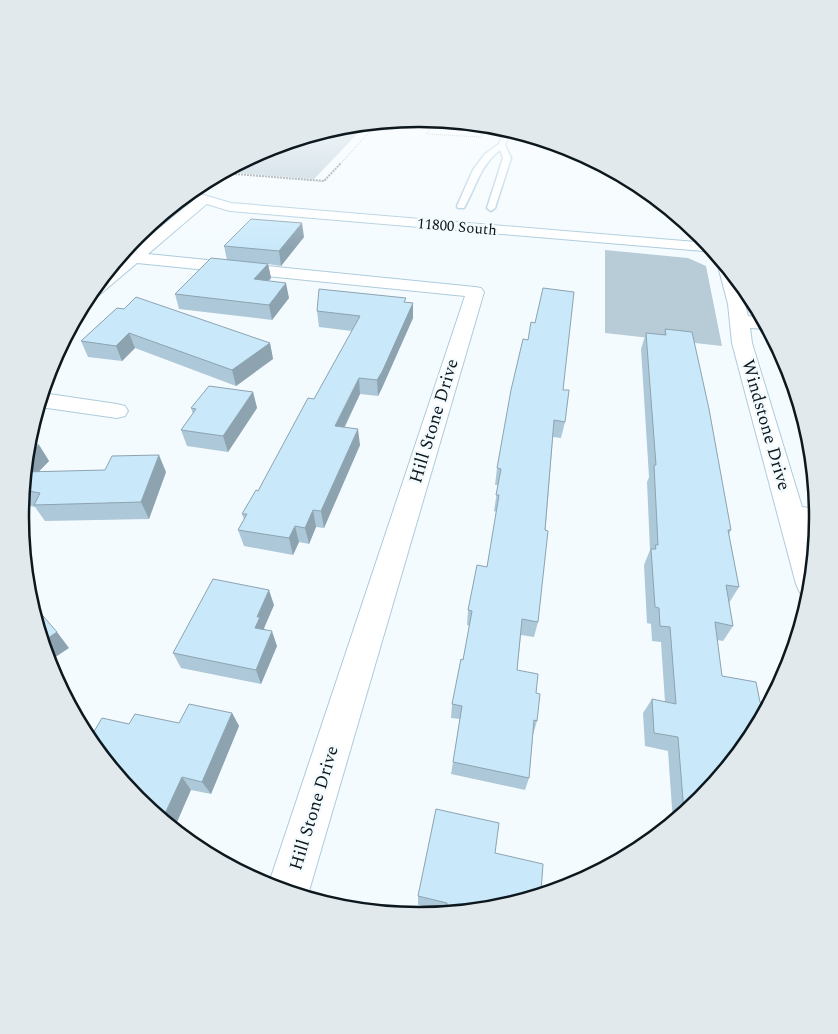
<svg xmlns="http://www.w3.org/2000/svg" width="838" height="1034" font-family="Spectral,serif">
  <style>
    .green { fill: #b8ccd7 }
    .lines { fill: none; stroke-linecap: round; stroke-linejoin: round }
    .service-casing { stroke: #adcbdd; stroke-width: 3 }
    .minor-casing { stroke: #adcbdd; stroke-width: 2 }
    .primary-casing { stroke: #adcbdd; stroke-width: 2 }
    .path-far1 { stroke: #7a8387; stroke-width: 1; stroke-dasharray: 1 1; stroke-linecap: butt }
    .path { stroke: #7a8387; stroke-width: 2; stroke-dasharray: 2 1; stroke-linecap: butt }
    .service { fill: #fff; fill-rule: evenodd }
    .minor { fill: #fff; fill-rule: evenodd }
    .primary { fill: #fff; fill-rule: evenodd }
    .wall { fill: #adc8d8 }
    .shaded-wall { fill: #8da3b0 }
    .building { fill: #c9e9fb; stroke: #8da3b0 }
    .labels { text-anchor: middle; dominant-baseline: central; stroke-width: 5; stroke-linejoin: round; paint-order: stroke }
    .far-street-label { font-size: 15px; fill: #0d181e; stroke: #f4fbfe }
    .street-label { font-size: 18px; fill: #0d181e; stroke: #f4fbfe }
    .rim { fill: none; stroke: #0d181e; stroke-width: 2.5 }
  </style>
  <rect width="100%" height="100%" fill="#f4fbfe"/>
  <g class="green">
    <polygon points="324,131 358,133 314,179 222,172 267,148"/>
    <polygon points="605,250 688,258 706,266 722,346 605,333"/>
  </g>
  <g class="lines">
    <defs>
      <path id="service" d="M505,128L511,130L505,145L511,158L495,208L491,211L487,208L503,158L500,150C479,167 477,185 464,208H458L457,206L473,170L485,154L499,144Z"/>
      <g id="minor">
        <polygon points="204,195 211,199 209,202 148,254 475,287 481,288 484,292 307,898 268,886 465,296 137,263 92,301 84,302 108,270 119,261 116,260 123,251 130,252 199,196"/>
        <polygon points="720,262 723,262 739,281 748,316 763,318 769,329 750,328 752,343 802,507 817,509 817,529 809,528 815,548 810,596 800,593 796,584 732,343 728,304 718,266"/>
        <polygon points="42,393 117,404 125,406 128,411 125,416 117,418 40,407 38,406"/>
      </g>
      <polygon id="primary" points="188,193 204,195 231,203 708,243 715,252 230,211 203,203 179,200"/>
    </defs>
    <use href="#service" class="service-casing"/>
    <use href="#minor" class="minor-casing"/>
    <use href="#primary" class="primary-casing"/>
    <g class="path-far1">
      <polyline points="355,124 427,119"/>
      <polyline points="359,129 389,131"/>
      <polyline points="328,130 444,120"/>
      <polyline points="427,133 435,122"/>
      <polyline points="426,134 480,137"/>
      <polyline points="480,138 486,125"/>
      <polyline points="340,164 375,126"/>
    </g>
    <polyline class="path" points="235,174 324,181 341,163"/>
    <use href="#service" class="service"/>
    <use href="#minor" class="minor"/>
    <use href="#primary" class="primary"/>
  </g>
  <g class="wall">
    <polygon points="304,237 281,266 268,264 271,278 268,281 289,298 272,320 179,309 175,294 227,260 224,246"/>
    <polygon points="406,302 413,318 382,388 378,396 360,394 345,427 360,445 324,528 316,527 309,544 299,542 293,555 244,546 238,530 244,519 242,514 258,491 314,399 352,331 319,327 317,311"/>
    <polygon points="117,308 270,343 273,359 236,386 135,348 122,361 88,357 81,341"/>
    <polygon points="665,329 731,530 729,534 739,587 729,603 733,626 723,641 717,640 701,799 673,822 668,751 645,746 643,713 652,699 665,702 661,642 652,641 651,624 647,623 644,565 650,550 647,482 649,477 641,349 646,333 663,335"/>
    <polygon points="563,390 565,422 561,438 553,437 538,622 534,637 521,635 517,670 536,693 537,721 533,735 529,778 525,790 451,774 453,762 460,719 451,718 452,704 463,660 470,626 467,625 468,610 487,567 497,512 494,511 498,485 495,485 497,468"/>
    <polygon points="253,392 257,408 228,452 187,446 181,430 193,414 191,408"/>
    <polygon points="27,443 39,445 49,461 39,471 166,472 149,519 45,521 35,507 21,504"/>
    <polygon points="274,605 264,628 277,646 261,684 181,668 173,653"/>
    <polygon points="232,713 239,726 211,794 191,790 137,799 89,740"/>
    <polygon points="495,853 541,892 446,911 418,905 418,896"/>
  </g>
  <g class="shaded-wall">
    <polygon points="302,223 304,237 281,266 279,251"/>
    <polygon points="268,264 271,278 257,294 254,279"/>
    <polygon points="286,283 289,298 272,320 269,305"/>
    <polygon points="413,303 413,318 382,388 378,396 377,380"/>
    <polygon points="129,333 135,348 122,361 116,346"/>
    <polygon points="270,343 273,359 236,386 232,370"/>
    <polygon points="359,378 360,394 337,442 335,426"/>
    <polygon points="253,392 257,408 228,452 223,436"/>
    <polygon points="358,429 360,445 324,528 321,511"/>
    <polygon points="39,445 49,461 23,488 26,458"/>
    <polygon points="159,455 166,472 149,519 141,502"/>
    <polygon points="313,510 316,527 309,544 305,528"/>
    <polygon points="295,526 299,542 293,555 289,538"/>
    <polygon points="269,590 274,605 264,628 265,633 255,628 257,617"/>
    <polygon points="272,631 277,646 261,684 256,670"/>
    <polygon points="57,632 69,648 48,662 42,642"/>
    <polygon points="232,713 239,726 211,794 202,782"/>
    <polygon points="182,777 191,790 174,829 162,820"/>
  </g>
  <g class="building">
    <polygon points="251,219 302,223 279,251 224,246"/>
    <polygon points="211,258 268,264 254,279 286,283 269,305 175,294"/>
    <polygon points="543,288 574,292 563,390 569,390 565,422 554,420 545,530 548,531 538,622 522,619 517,670 538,674 536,693 540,694 537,721 534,720 529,778 453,762 462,706 452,704 461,659 463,660 472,611 468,610 477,565 487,567 499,495 496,495 501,469 497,468 511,390 523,339 528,340 531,322 535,323"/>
    <polygon points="319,289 406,298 404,302 413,303 382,372 377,380 359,378 335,426 358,429 321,511 313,510 305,528 295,526 289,538 238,530 247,514 242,514 256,490 258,491 308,398 314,399 360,316 317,311"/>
    <polygon points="136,297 270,343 232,370 129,333 116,346 81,341 117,308 124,309"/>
    <polygon points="665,329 692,332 709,409 731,530 728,530 739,587 726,585 733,626 715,622 722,676 756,682 760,702 763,702 765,713 751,739 701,799 684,813 678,737 654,733 652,699 676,704 670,627 660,626 659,608 655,607 651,549 656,549 655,545 658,545 654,465 656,465 646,333 666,335"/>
    <polygon points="209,386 253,392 223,436 181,430 196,409 191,408"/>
    <polygon points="27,443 39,445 26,458"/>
    <polygon points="159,455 141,502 34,505 40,493 23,490 24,472 105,470 112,456"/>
    <polygon points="213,579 269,590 257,617 260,617 255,628 272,631 256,670 173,653"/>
    <polygon points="30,601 57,632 42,642"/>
    <polygon points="189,704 232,713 202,782 182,777 162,820 137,799 108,764 109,761 105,760 89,740 102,718 129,724 135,714 179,723"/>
    <polygon points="436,809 499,823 495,853 543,864 541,892 544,892 544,894 497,908 446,913 447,903 418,896"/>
  </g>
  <linearGradient id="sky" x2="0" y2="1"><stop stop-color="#81aed4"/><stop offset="0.42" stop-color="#fafdff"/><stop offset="1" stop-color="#fafdff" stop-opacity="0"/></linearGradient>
  <rect width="838" height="248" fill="url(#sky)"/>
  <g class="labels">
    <g class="far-street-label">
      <text transform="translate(457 227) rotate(5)">11800 South</text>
    </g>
    <g class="street-label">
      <text transform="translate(434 421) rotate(-73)">Hill Stone Drive</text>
      <text transform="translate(766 425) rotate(74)">Windstone Drive</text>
      <text transform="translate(314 808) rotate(-73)">Hill Stone Drive</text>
    </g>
  </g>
  <path d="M0 0H838V1034H0ZM29 517a390 390 0 1 1 780 0a390 390 0 1 1-780 0Z" fill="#e2e9ec" fill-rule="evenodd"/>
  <path class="rim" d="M29 517a390 390 0 1 1 780 0a390 390 0 1 1-780 0Z"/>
</svg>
